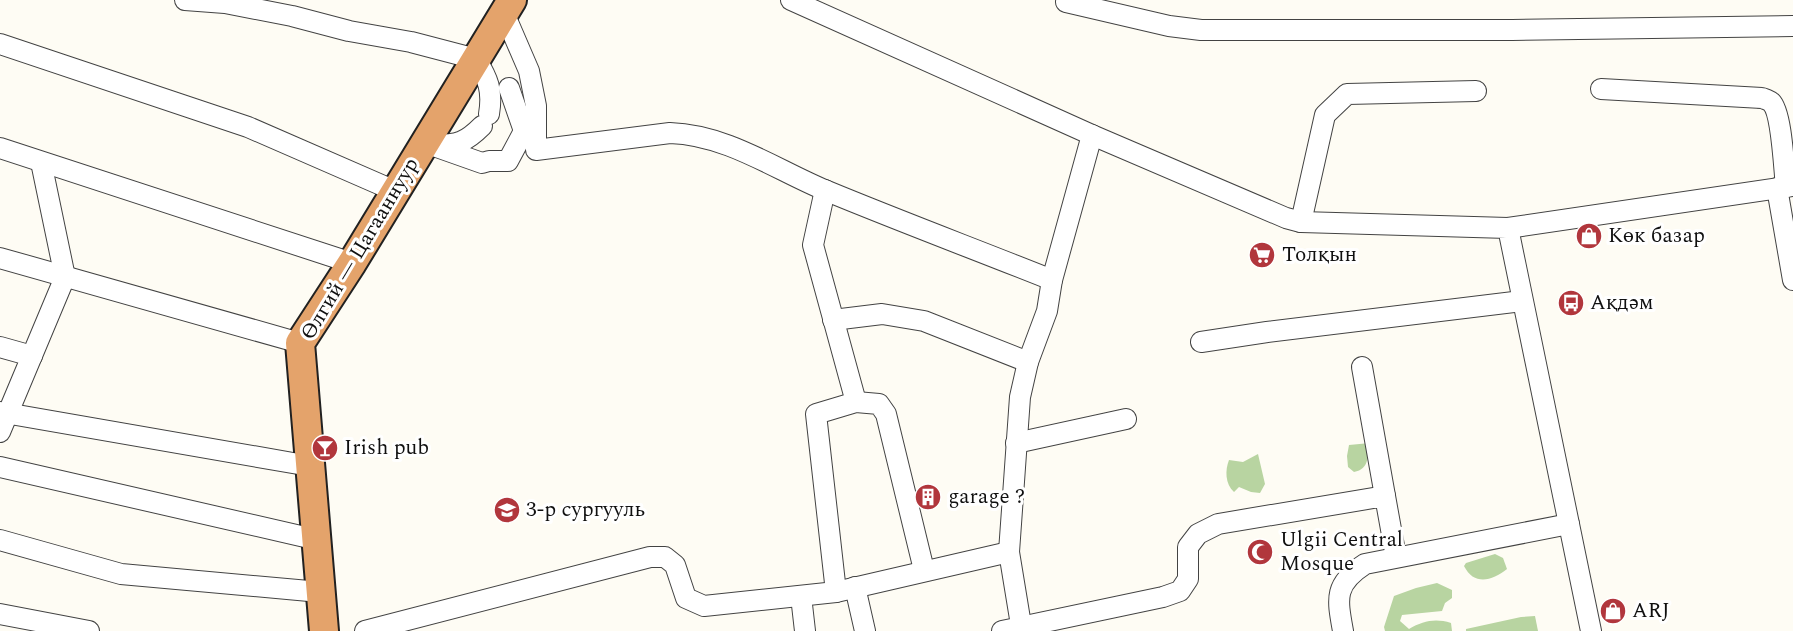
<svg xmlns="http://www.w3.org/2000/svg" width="1793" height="631" font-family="Spectral,serif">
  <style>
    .forest { fill: #b8d4a1 }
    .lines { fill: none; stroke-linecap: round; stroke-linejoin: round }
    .minor-casing { stroke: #434343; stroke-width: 22 }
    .highway-casing { stroke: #212121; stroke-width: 32 }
    .minor { stroke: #fff; stroke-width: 20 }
    .highway { stroke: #e4a36b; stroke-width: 28 }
    .labels { text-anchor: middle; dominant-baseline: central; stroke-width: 6; stroke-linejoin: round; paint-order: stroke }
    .poi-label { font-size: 21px; fill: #101010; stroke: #fff; text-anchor: start }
    .street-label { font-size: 21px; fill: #101010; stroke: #fff }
  </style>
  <rect width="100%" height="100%" fill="#fefcf4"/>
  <g class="forest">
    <path d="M1370,443C1367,456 1370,469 1354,472L1348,467L1347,456L1349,445Z"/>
    <path d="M1258,454L1265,484L1260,493L1251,492L1239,487L1234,492C1225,484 1225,470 1229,460L1243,462Z"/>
    <path d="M1495,554L1503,558L1507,569C1492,581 1474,586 1464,566L1466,563Z"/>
    <path d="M1437,583L1452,590V598L1445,603L1442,611L1402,615L1400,621L1409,629C1423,621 1435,618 1451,623L1452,631H1385L1384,627L1394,596L1416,588Z"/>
    <polygon points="1535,616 1538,631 1466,631 1466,629 1521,617"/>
  </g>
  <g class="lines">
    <defs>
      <g id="minor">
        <path d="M185,0L225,3L292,16L349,31L411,42L476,59C488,79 493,90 489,114"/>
        <polyline points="791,0 1092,135 1286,218 1301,222 1508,228 1591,631"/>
        <polyline points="1066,2 1169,26 1201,30 1512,30 1793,26"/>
        <path d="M504,13L529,71L536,106V150L670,133C728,135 776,170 827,191C902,222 977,250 1052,280"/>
        <polyline points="0,44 248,127 395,191"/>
        <path d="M1601,89L1762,98C1763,98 1770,101 1771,102C1782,112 1784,170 1786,187"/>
        <polyline points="431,145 482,163 489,161 508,161 524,131 509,88"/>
        <path d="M435,145C458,145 466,142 482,126"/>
        <polyline points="0,148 352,263"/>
        <polyline points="1777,188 1793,280"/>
        <polyline points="825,190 813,245 856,402"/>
        <polyline points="1301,222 1325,115 1347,94 1476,91"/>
        <polyline points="1508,228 1793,186"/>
        <polyline points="0,258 300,343"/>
        <polyline points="833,320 882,314 924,321 1028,362"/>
        <polyline points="1201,342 1267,332 1522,301"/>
        <polyline points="0,347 32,356"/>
        <polyline points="1362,367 1385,496"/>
        <polyline points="0,412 310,466"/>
        <polyline points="0,432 65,277 41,162"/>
        <polyline points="1016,443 1126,419"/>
        <polyline points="0,467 318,540"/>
        <polyline points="0,540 121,574 320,592"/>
        <polyline points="855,587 865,631"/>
        <polyline points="836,592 816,414 856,402 879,404 886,414 924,570"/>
        <polyline points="801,596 805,631"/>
        <polyline points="0,614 89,631"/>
        <polyline points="365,631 650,557 665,557 675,565 686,598 704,606 836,592 1009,552"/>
        <polyline points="1002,631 1163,597 1180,591 1188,579 1188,547 1198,534 1218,524 1385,496 1396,557"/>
        <polyline points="1022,631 1009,552 1020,397 1028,362 1047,311 1052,280 1092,135"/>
        <path d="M1343,631C1337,598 1334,584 1365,564L1569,524"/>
      </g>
      <polyline id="highway" points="324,631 300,343 352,263 512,0"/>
    </defs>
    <use href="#minor" class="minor-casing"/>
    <use href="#highway" class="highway-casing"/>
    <use href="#minor" class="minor"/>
    <use href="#highway" class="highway"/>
  </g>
  <defs>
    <symbol id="shop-disc" viewBox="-11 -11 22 22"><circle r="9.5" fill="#b1363c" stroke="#fff"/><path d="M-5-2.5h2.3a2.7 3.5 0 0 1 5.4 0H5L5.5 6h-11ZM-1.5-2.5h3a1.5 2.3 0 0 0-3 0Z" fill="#fff"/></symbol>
    <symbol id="supermarket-disc" viewBox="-11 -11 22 22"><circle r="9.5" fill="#b1363c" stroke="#fff"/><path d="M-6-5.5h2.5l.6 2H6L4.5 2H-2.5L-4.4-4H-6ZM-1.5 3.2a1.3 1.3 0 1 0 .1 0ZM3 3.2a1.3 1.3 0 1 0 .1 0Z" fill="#fff"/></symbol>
    <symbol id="bus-disc" viewBox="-11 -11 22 22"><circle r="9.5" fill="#b1363c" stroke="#fff"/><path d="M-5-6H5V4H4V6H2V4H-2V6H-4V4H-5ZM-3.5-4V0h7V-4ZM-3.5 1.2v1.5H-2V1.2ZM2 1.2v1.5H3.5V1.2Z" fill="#fff"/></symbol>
    <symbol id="bar-disc" viewBox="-11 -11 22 22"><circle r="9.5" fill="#b1363c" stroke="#fff"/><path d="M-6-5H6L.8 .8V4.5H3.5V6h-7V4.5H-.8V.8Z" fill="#fff"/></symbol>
    <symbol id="building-disc" viewBox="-11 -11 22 22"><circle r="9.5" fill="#b1363c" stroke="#fff"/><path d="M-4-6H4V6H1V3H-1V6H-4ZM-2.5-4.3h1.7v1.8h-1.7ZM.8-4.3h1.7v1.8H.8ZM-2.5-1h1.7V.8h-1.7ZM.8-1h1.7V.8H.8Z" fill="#fff"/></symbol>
    <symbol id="school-disc" viewBox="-11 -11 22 22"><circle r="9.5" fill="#b1363c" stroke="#fff"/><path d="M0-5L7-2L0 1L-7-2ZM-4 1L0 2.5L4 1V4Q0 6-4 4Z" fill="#fff"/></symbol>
    <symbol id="mosque-disc" viewBox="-11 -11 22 22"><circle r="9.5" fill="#b1363c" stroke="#fff"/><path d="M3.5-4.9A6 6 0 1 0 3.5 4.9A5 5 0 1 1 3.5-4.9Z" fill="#fff"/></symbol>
  </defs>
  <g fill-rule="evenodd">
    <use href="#shop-disc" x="1574" y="221" width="30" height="30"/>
    <use href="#supermarket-disc" x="1247" y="240" width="30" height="30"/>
    <use href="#bus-disc" x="1556" y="288" width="30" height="30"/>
    <use href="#bar-disc" x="310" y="433" width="30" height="30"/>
    <use href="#building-disc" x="913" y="482" width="30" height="30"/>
    <use href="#school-disc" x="492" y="495" width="30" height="30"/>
    <use href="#mosque-disc" x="1245" y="537" width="30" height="30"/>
    <use href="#shop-disc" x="1598" y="596" width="30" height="30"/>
  </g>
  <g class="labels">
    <g class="poi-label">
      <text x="1608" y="236">Көк базар</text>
      <text x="1282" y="255">Толқын</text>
      <text x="1590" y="303">Ақдəм</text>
      <text x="344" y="448">Irish pub</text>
      <text x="948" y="497">garage ?</text>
      <text x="526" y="510">3-р сургууль</text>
      <text x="1280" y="540">Ulgii Central<tspan x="1280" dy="24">Mosque</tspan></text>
      <text x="1632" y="611">ARJ</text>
    </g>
    <g class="street-label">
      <text transform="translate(360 249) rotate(-59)">Өлгий — Цагааннуур</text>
    </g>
  </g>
</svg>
